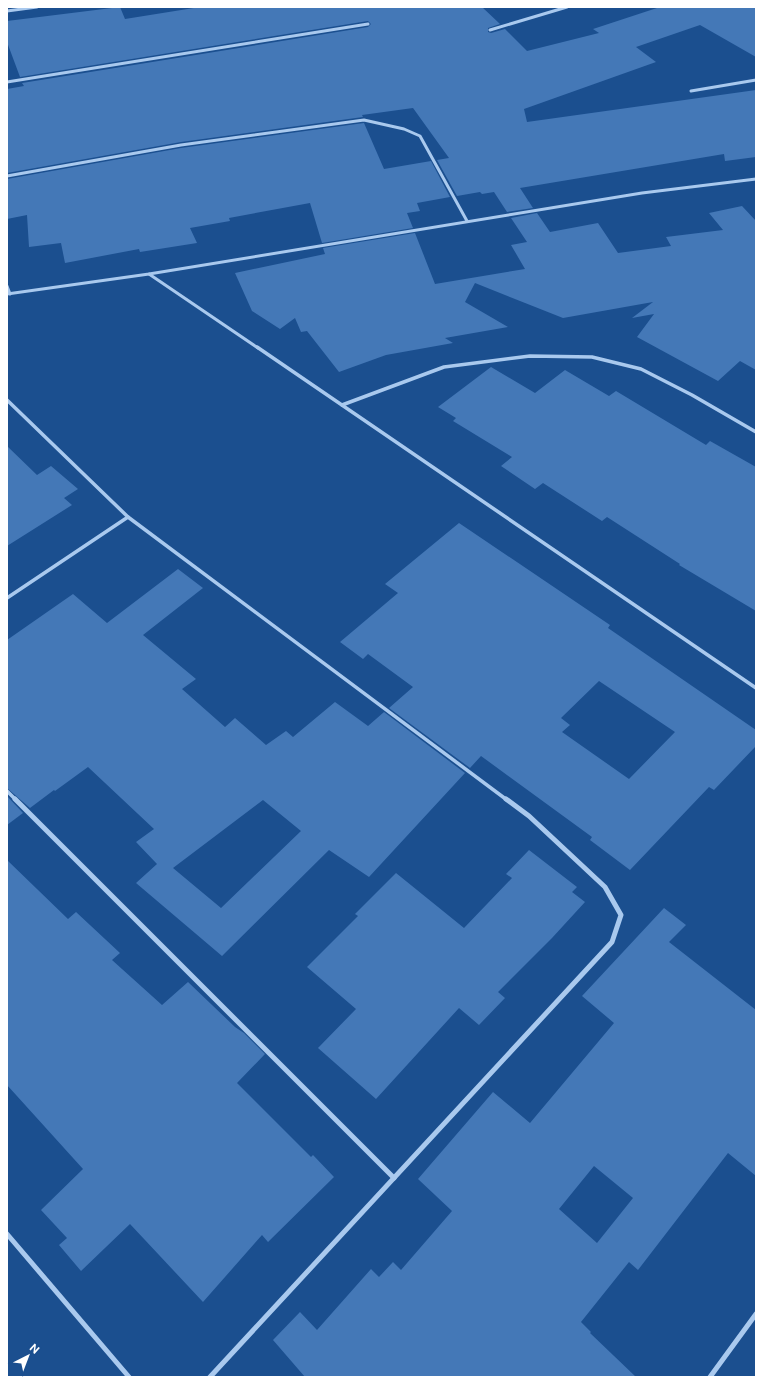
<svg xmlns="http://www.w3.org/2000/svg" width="763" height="1384" font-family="'Public Sans',sans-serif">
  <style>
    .building { fill: #4478b7; fill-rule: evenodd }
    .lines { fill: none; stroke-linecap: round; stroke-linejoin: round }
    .street-far2 { stroke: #a9c9ee; stroke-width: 3 }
    .street-far1 { stroke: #a9c9ee; stroke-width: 3.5 }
    .street { stroke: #a9c9ee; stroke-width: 5 }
  </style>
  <rect width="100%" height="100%" fill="#1b4f8f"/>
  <g class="building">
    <polygon points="120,7 125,19 200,7 482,7 500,24 488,28 488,32 491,33 505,29 527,51 599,33 593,29 660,7 756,7 756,57 700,25 636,47 656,62 524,109 527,122 756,90 756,157 725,161 724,154 520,188 533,208 507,212 494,192 482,194 480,192 457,196 437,160 449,158 413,108 362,115 363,117 181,142 7,173 7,89 24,86 22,83 368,27 371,24 368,21 20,77 7,42 7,21"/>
    <polygon points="364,123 384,169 431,161 450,197 417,203 420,211 407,213 413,228 322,243 310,203 229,218 230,221 190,228 197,243 140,252 139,249 65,263 61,243 29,247 27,215 7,219 7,179 181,148"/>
    <polygon points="742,206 756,221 756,370 740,361 718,381 637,337 654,314 632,318 653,302 563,318 475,283 465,302 508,327 445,338 453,343 386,355 339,372 307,331 301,332 295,318 280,329 252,311 235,273 325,254 323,248 415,233 435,284 525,269 511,245 527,242 511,218 537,213 550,232 598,223 618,253 671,246 666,237 723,230 709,213"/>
    <polygon points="491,367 535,393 565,370 609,396 616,391 706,445 710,441 756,467 756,611 679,565 680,564 607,517 602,521 543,483 535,489 501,466 512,457 453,421 456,418 438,407"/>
    <polygon points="7,446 37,475 51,466 78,489 64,498 72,505 7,546"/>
    <path d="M459,523L610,625L608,628L756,730V746L714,790L709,787L630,870L590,840L592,837L481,756L470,768L389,708L413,687L368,654L363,659L340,642L398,593L385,584ZM599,681L675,732L629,779L562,732L570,725L561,718Z"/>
    <path d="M178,569L203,588L143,635L196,679L182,689L225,727L235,718L266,745L286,731L293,737L335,702L368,726L384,712L465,773L369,877L329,850L222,956L136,883L157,864L136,842L154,829L88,767L55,791L54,790L30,808L7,788V640L73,594L107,623ZM263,800L301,831L221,908L173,868Z"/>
    <polygon points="7,796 23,813 7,825"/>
    <polygon points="529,850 577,887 572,892 585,902 552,938 498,992 505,998 479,1025 459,1008 376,1099 318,1048 356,1009 307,967 358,916 355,914 396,873 464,928 512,878 506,874"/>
    <polygon points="7,860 68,919 76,912 120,953 112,960 162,1005 188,982 235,1027 244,1033 265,1054 237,1083 311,1157 313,1155 334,1177 268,1242 262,1235 203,1302 130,1224 81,1271 59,1245 67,1238 41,1210 83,1169 7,1085"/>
    <path d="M664,908L686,925L669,942L756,1010V1176L728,1153L638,1270L629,1262L581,1322L591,1332L590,1333L636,1377H305L273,1340L300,1312L317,1330L371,1269L379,1277L393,1262L401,1270L452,1211L418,1179L493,1092L530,1123L614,1023L582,996ZM594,1166L633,1198L597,1243L559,1209Z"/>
  </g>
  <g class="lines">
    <g class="street-far2">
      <polyline points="7,11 37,7"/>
      <polyline points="490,30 567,7"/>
      <polyline points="7,82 368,24"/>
      <polyline points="691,91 756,80"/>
      <polyline points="7,176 181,145 364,120 404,129 420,136 467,221"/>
      <polyline points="149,274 258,348"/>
      <polyline points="7,286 10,294"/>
      <polyline points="7,294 149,274 642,193 756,179"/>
    </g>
    <g class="street-far1">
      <polyline points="257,347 756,688"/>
      <polyline points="7,400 128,517 507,800"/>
      <polyline points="342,405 444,367 530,356 592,357 641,369 692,395 756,432"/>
      <polyline points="7,598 128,517"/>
      <polyline points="7,791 16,800"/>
    </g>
    <g class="street">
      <polyline points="15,799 394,1178"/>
      <polyline points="7,1234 129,1377"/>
      <polyline points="210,1377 612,942 621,915 605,887 529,816 506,799"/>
      <polyline points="710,1377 756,1314"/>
    </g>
  </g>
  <rect width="763" height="1384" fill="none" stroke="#ffffff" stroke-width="16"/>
  <g transform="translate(28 1356) rotate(42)" stroke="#1b4f8f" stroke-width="3" paint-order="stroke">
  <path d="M0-3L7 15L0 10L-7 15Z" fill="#ffffff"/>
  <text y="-6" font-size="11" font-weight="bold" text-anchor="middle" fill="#ffffff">N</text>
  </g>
</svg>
